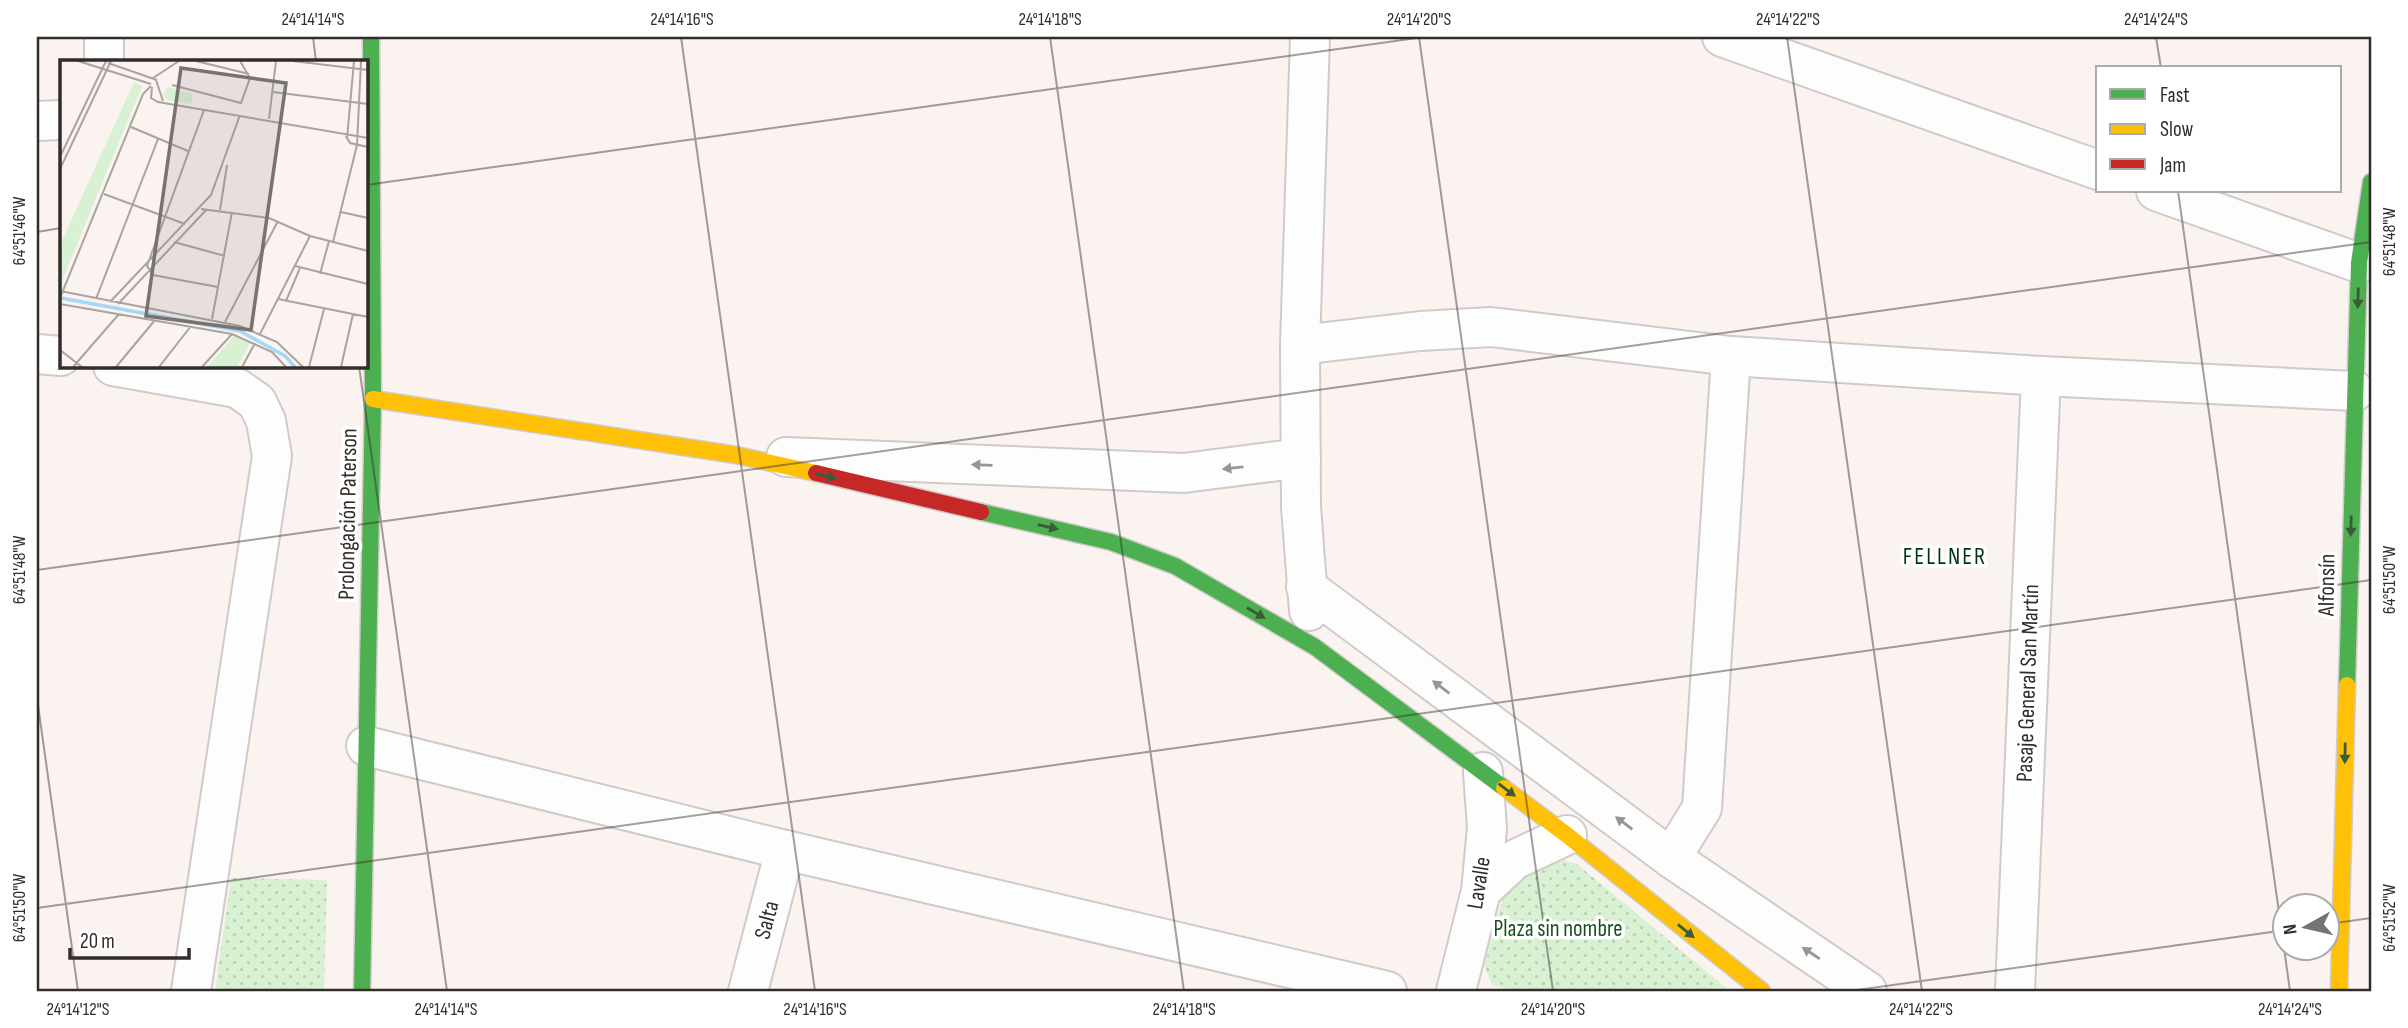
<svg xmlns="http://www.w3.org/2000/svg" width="2408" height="1028" font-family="'Sofia Sans Condensed',sans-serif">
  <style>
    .park { fill: url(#park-dots) }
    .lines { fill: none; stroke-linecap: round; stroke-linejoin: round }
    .street-casing { stroke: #d0cbc9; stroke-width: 42 }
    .fast-casing { stroke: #d0cbc9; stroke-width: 19 }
    .slow-casing { stroke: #d0cbc9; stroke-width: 19 }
    .jam-casing { stroke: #d0cbc9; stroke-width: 19 }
    .street { stroke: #fefdfd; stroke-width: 38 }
    .fast { stroke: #4caf50; stroke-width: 16 }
    .slow { stroke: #ffc107; stroke-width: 16 }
    .jam { stroke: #c62828; stroke-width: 16 }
    .oneway { fill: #3b5a38 }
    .oneway2 { fill: #989594 }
    .ticks { fill: none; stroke: #322d2b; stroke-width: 2; stroke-opacity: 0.45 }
    .labels { text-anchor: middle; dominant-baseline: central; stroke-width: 7; stroke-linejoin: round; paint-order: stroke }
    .street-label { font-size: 23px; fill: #322d2b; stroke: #fff }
    .park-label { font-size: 23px; fill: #19521d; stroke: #fff }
    .neighbourhood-label { font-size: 24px; letter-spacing: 2px; fill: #003514; stroke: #fff }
    .inset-river { fill: none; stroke: #a5d8f6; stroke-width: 3.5 }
    .inset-road { fill: none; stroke: #aaa4a1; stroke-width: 2 }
    .view { fill: #787270; fill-opacity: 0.15; stroke: #787270; stroke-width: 3.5 }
    .inset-edge { fill: none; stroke: #322d2b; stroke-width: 3.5 }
    .neatline { fill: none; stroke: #322d2b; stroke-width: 2.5 }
    .ticks-label { font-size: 18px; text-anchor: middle; fill: #322d2b }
  </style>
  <defs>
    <pattern id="park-dots" width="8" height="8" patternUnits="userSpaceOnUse" patternTransform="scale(1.75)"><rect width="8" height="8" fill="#d8f1d3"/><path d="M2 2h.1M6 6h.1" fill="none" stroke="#bacfb5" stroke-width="1.8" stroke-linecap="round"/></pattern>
  </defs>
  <rect width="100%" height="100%" fill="#faf3f0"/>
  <g class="park">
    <polygon points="1564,860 1577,864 1730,991 1522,991 1493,986 1484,966 1503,897 1516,881 1549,861"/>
    <polygon points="231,878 327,880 324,991 215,991"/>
  </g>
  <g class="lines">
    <defs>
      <g id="street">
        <polyline points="104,37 104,61"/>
        <polyline points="1722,37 2098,170"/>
        <polyline points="37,121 61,120"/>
        <polyline points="2156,191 2359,263"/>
        <polyline points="1300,345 1420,331 1491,327 1731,356 2041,376 2355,391"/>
        <polyline points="37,354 61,356"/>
        <polyline points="113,366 237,388 257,402 266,421 272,456 191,991"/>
        <polyline points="786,457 1184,473 1301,458"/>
        <polyline points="1306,587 1671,858 1867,991"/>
        <polyline points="1309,611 1301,507 1300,345 1310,37"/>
        <polyline points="366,746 785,850 1387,991"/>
        <polyline points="1671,858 1702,808 1731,356"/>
        <polyline points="1481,891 1514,860 1567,835"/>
        <polyline points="748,991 785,850"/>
        <polyline points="1456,991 1481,891 1487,828 1483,772"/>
        <polyline points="2015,991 2041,376"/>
      </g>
      <g id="fast">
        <polyline points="981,512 1111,542 1175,566 1315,647 1504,788"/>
        <polyline points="2347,685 2359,263 2371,182"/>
        <polyline points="362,991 373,399 371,37"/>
      </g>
      <g id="slow">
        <polyline points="373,399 736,455 816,473"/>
        <polyline points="1504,788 1567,835 1762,991"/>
        <polyline points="2339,991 2347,685"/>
      </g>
      <polyline id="jam" points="816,473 981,512"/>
    </defs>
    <use href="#street" class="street-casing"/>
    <use href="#fast" class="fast-casing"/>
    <use href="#slow" class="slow-casing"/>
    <use href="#jam" class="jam-casing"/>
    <use href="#street" class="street"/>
    <use href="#fast" class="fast"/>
    <use href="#slow" class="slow"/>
    <use href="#jam" class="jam"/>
  </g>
  <defs><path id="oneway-solid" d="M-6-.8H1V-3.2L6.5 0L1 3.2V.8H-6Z" transform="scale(1.75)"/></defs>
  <g class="oneway">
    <use href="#oneway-solid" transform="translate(2358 298) rotate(92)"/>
    <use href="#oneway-solid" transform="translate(826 476) rotate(13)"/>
    <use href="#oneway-solid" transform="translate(2351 526) rotate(91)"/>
    <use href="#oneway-solid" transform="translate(1048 527) rotate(13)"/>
    <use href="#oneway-solid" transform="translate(1256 613) rotate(30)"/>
    <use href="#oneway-solid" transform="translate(2345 753) rotate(91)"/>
    <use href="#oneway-solid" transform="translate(1507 790) rotate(37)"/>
    <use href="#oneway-solid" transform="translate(1686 931) rotate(39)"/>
  </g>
  <g class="oneway2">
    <use href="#oneway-solid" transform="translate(982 465) rotate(-178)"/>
    <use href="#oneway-solid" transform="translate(1233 468) rotate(174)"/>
    <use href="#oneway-solid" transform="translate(1441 687) rotate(-143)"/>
    <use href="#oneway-solid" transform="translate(1624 823) rotate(-143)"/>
    <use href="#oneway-solid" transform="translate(1811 953) rotate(-146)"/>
  </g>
  <path class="ticks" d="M313,37L316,61M681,37L815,991M1050,37L1184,991M1419,37L1553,991M1787,37L1922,991M2156,37L2161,68M366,185L1424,37M2178,191L2290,991M37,232L61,228M359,366L447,991M37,570L2371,242M37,698L78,991M37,908L2371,580M2328,924L2371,918M1850,991L2286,930"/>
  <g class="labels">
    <g class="street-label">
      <text transform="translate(348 514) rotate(-89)">Prolongación Paterson</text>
      <text transform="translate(2327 585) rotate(-89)">Alfonsín</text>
      <text transform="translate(2028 683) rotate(-88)">Pasaje General San Martín</text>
      <text transform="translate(1479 883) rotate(-81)">Lavalle</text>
      <text transform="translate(767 920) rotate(-75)">Salta</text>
    </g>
    <g class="park-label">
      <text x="1558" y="929">Plaza sin nombre</text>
    </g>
    <g class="neighbourhood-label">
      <text x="1945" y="556">FELLNER</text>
    </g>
  </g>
  <g transform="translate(60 60)">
    <rect width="308" height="308" fill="#faf3f0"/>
    <path d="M74,22L82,26L0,226V185ZM108,27L133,34L131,44L107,40L103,34ZM174,276L190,283L177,307H147Z" fill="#d8f1d3"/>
    <path class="inset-river" d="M1,238L180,271L225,296L235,307"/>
    <path class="inset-road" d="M18,1L91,24M136,1L189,14M233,1L308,10M48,3L97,20M93,18L119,1M96,20L103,41M112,25L181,43L190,18L180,1M92,27L91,38L98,42L308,78M213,32L308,44M144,50L87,206L93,215L158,227M209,59L216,1M71,67L128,91M286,76L290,83L308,87M287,79L294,1M0,97L46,1M0,109L51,1M44,134L125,164M141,149L209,158L250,176L308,191M160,150L167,105M281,152L308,158M114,182L165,196M273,182L297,85L301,1M235,206L308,224M260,214L269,181M0,231L180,266L217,282L243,307M0,238L83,34L91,26M36,239L98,79M218,239L308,257M226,241L240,208M50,242L151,135L180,55M0,244L172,274L212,292L226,307M58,244L147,149M152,259L172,152M165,262L218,161M200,274L250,176M0,290L22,307M13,307L59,254M56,307L95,260M99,307L131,266M142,307L172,274M182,307L195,283M249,307L264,249M281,307L293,254"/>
    <path class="view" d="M121,8L226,23L191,270L86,256Z"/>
    <rect width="308" height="308" class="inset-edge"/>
  </g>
  <rect width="2408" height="1028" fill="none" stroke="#ffffff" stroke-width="77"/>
  <rect x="2096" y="66" width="245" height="126" fill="#ffffff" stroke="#adabaa" stroke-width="2"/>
  <rect x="2110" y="89" width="35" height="10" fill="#4caf50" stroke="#adabaa" stroke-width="2"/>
  <text x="2160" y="102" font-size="21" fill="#322d2b">Fast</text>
  <rect x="2110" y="124" width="35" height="10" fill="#ffc107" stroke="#adabaa" stroke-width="2"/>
  <text x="2160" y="136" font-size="21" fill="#322d2b">Slow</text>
  <rect x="2110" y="159" width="35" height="10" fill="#c62828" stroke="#adabaa" stroke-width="2"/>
  <text x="2160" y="172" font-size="21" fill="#322d2b">Jam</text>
  <g transform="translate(2306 927) rotate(262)"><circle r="33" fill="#ffffff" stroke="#adabaa" stroke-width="2"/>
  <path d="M0-5L12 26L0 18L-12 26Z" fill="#787270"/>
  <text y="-10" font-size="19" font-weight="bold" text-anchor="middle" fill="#322d2b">N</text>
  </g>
  <path d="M70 948v10h119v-10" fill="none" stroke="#322d2b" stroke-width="3.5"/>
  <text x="80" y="948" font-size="21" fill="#322d2b" stroke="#ffffff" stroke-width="5" paint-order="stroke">20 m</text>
  <rect x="38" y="38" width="2332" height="952" class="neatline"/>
  <g class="ticks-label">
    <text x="313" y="25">24°14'14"S</text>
    <text x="682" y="25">24°14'16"S</text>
    <text x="1050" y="25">24°14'18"S</text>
    <text x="1419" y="25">24°14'20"S</text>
    <text x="1788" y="25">24°14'22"S</text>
    <text x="2156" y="25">24°14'24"S</text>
    <text transform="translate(19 231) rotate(-90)" y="6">64°51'46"W</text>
    <text transform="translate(2389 242) rotate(-90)" y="6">64°51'48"W</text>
    <text transform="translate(19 570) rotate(-90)" y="6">64°51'48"W</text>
    <text transform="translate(2389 580) rotate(-90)" y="6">64°51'50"W</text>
    <text transform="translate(19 908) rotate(-90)" y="6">64°51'50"W</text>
    <text transform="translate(2389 918) rotate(-90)" y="6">64°51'52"W</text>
    <text x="78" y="1015">24°14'12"S</text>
    <text x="446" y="1015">24°14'14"S</text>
    <text x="815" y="1015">24°14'16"S</text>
    <text x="1184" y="1015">24°14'18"S</text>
    <text x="1553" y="1015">24°14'20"S</text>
    <text x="1921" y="1015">24°14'22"S</text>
    <text x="2290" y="1015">24°14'24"S</text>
  </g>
</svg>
